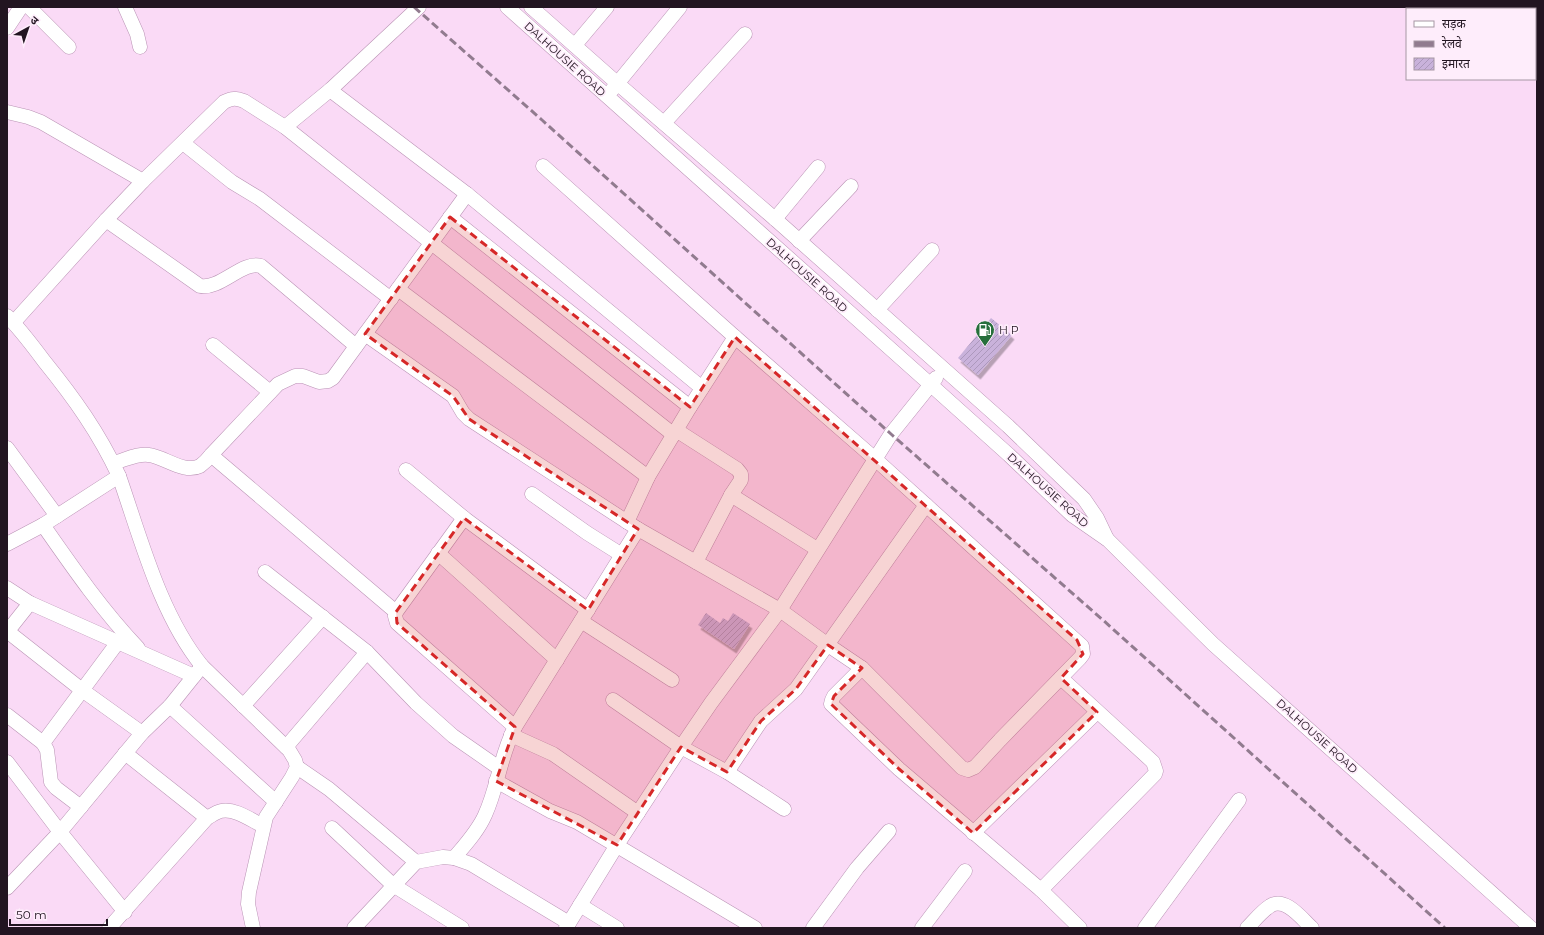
<svg xmlns="http://www.w3.org/2000/svg" width="1544" height="935" font-family="Montserrat,'Noto Sans Devanagari',sans-serif">
  <style>
    .building { fill: url(#building-hatch); filter: url(#shadow) }
    .lines { fill: none; stroke-linecap: round; stroke-linejoin: round }
    .minor-casing { stroke: #ba94b5; stroke-width: 15 }
    .major-casing { stroke: #ba94b5; stroke-width: 18 }
    .minor { stroke: #fff; stroke-width: 14 }
    .major { stroke: #fff; stroke-width: 17 }
    .rail { stroke: #917b8f; stroke-width: 3; stroke-dasharray: 8 4; stroke-linecap: butt }
    .marked { fill: #d62828; fill-opacity: 0.2; stroke: #d62828; stroke-width: 3; stroke-dasharray: 8 5; stroke-linejoin: round }
    .labels { text-anchor: middle; dominant-baseline: central; stroke-width: 3.5; stroke-linejoin: round; paint-order: stroke }
    .street-label { font-size: 11px; fill: #221521; stroke: #feedfb }
    .poi-label { font-size: 11px; fill: #221521; stroke: #feedfb; text-anchor: start }
  </style>
  <defs>
    <pattern id="building-hatch" width="6" height="6" patternUnits="userSpaceOnUse"><rect width="6" height="6" fill="#c9b2db"/><path d="M-1 1l2-2M0 6l6-6M5 7l2-2" fill="none" stroke="#ac98bc"/></pattern>
    <filter id="shadow"><feDropShadow dx="2.5" dy="4.5" stdDeviation="0" flood-color="#0004"/></filter>
  </defs>
  <rect width="100%" height="100%" fill="#fadaf6"/>
  <g class="building">
    <polygon points="991,318 1012,335 978,375 958,358"/>
    <polygon points="706,613 720,623 723,618 728,621 733,613 750,624 734,649 698,625"/>
  </g>
  <g class="lines">
    <defs>
      <g id="minor">
        <polyline points="29,7 69,47"/>
        <polyline points="125,7 137,34 140,47"/>
        <polyline points="507,7 931,385 1009,455 1072,515 1108,540 1213,644 1531,928"/>
        <polyline points="531,7 617,83 775,219 1008,426 1084,499 1097,518 1107,539"/>
        <polyline points="7,28 21,7"/>
        <polyline points="575,45 607,7"/>
        <polyline points="330,90 467,194 702,388"/>
        <polyline points="612,90 680,7"/>
        <polyline points="7,112 28,117 41,122 143,181"/>
        <polyline points="664,123 745,34"/>
        <polyline points="285,127 330,90 419,7"/>
        <polyline points="183,143 232,182 260,199 391,299"/>
        <polyline points="450,217 690,407"/>
        <polyline points="775,219 818,167"/>
        <path d="M106,220L200,286C220,290 243,260 261,266L356,346"/>
        <polyline points="799,241 851,186"/>
        <polyline points="398,289 648,477"/>
        <polyline points="877,310 932,250"/>
        <path d="M7,316C21,330 32,345 44,361C74,398 99,433 119,476C141,539 160,614 202,666L289,750L295,760L297,767L292,777L266,817L249,892L248,904L253,928"/>
        <path d="M14,322L106,220L143,181L224,102C232,98 236,98 244,101L285,127L674,435"/>
        <polyline points="365,334 453,396 463,413 469,419 638,529 780,610 828,645 862,668 962,768 968,770 975,767 1000,740 1080,658 1083,654 1082,646 874,458 735,337 543,166"/>
        <polyline points="213,345 270,392"/>
        <polyline points="676,430 737,469 741,474 741,480 731,495 696,562"/>
        <polyline points="7,448 57,516"/>
        <polyline points="211,455 396,612"/>
        <path d="M113,463C125,460 138,453 149,455C165,457 184,474 200,466C204,463 208,459 211,455L278,384L295,376H303L319,382L328,381L333,378L467,194"/>
        <polyline points="406,470 464,518 588,610"/>
        <polyline points="532,494 587,533 622,555"/>
        <polyline points="731,495 817,549"/>
        <polyline points="464,518 396,612 395,616 397,623 515,727"/>
        <polyline points="627,522 648,477 690,407 735,337"/>
        <path d="M43,525C73,568 102,610 138,648"/>
        <polyline points="7,544 43,525 119,476"/>
        <polyline points="438,553 557,660"/>
        <polyline points="265,572 367,652 416,703 453,736 499,768"/>
        <polyline points="7,588 30,603 194,676"/>
        <polyline points="581,621 672,680"/>
        <polyline points="7,631 82,690 142,733"/>
        <polyline points="7,632 30,603"/>
        <polyline points="862,668 834,696 832,700 831,704 899,769 1041,890 1080,928"/>
        <polyline points="613,700 681,747 727,772 784,809"/>
        <polyline points="170,706 276,802"/>
        <polyline points="243,706 323,617"/>
        <polyline points="7,715 43,743 47,750 51,782 56,788 81,807"/>
        <polyline points="511,735 553,754 638,813"/>
        <polyline points="43,743 118,642"/>
        <polyline points="286,747 367,652"/>
        <polyline points="125,753 207,818"/>
        <polyline points="7,762 60,832 125,912"/>
        <polyline points="297,767 329,789 416,862"/>
        <polyline points="727,772 761,721 796,689 926,505"/>
        <polyline points="496,781 550,811 577,822 755,928"/>
        <polyline points="332,828 393,885 462,928"/>
        <polyline points="973,833 1097,712"/>
        <path d="M454,858C465,845 478,831 485,815C498,787 500,756 515,727L638,529"/>
        <polyline points="7,888 60,832 142,733 170,706 202,666"/>
        <polyline points="1041,890 1155,774 1156,771 1153,762 1061,678"/>
        <polyline points="580,905 617,928"/>
        <path d="M109,928L207,818C211,816 216,812 221,811C235,808 251,820 263,826"/>
        <polyline points="354,928 416,862 443,857 454,858 471,864 569,923"/>
        <polyline points="566,928 617,845 681,747 711,703 780,610 891,434 936,378"/>
        <polyline points="813,928 857,868 889,831"/>
        <polyline points="922,928 965,871"/>
        <polyline points="1145,928 1239,800"/>
        <path d="M1247,928C1254,921 1262,911 1270,906C1285,896 1302,919 1312,928"/>
      </g>
      <g id="major">
        <polyline points="1496,7 1498,9"/>
        <polyline points="1535,46 1537,48"/>
      </g>
    </defs>
    <use href="#minor" class="minor-casing"/>
    <use href="#major" class="major-casing"/>
    <use href="#minor" class="minor"/>
    <use href="#major" class="major"/>
    <polyline class="rail" points="414,7 542,120 891,434 1104,621 1445,928"/>
  </g>
  <path class="marked" d="M450,217L690,407L735,337L1077,640L1083,654L1061,678L1097,712L973,833L899,769L831,704L834,696L862,668L828,645L796,689L761,721L727,772L681,747L617,845L496,781L515,727L397,623L396,612L464,518L588,610L638,529L469,419L453,396L365,334Z"/>
  <defs>
    <symbol id="fuel-pin" viewBox="-11 -11 22 30"><path d="M0 17L-7.5 6A9.5 9.5 0 1 1 7.5 6Z" fill="#266f3c" stroke="#feedfb"/><path d="M-5.5-6h7V0h2V4h1.3V-2.5L3-4.5l.8-.8L6-3V5H2.5V1h-1V6h-7ZM-4.2-4.7v3.2H.2V-4.7Z" fill="#fff"/></symbol>
  </defs>
  <g fill-rule="evenodd">
    <use href="#fuel-pin" x="974" y="319" width="22" height="30"/>
  </g>
  <g class="labels">
    <g class="street-label">
      <text transform="translate(565 59) rotate(42)">DALHOUSIE ROAD</text>
      <text transform="translate(807 275) rotate(42)">DALHOUSIE ROAD</text>
      <text transform="translate(1048 490) rotate(42)">DALHOUSIE ROAD</text>
      <text transform="translate(1317 736) rotate(42)">DALHOUSIE ROAD</text>
    </g>
    <g class="poi-label">
      <text x="999" y="330">H P</text>
    </g>
  </g>
  <rect width="1544" height="935" fill="none" stroke="#221521" stroke-width="16"/>
  <rect x="1406" y="8" width="130" height="72" fill="#feedfb" stroke="#a697a4"/>
  <rect x="1414" y="21" width="20" height="6" fill="#ffffff" stroke="#a697a4"/>
  <text x="1442" y="28" font-size="12" fill="#221521">सड़क</text>
  <rect x="1414" y="41" width="20" height="6" fill="#917b8f" stroke="#a697a4"/>
  <text x="1442" y="48" font-size="12" fill="#221521">रेलवे</text>
  <rect x="1414" y="58" width="20" height="12" fill="url(#building-hatch)" stroke="#a697a4"/>
  <text x="1442" y="68" font-size="12" fill="#221521">इमारत</text>
  <g transform="translate(28 28) rotate(40)" stroke="#feedfb" stroke-width="3" paint-order="stroke">
  <path d="M0-3L7 15L0 10L-7 15Z" fill="#221521"/>
  <text y="-6" font-size="11" font-weight="bold" text-anchor="middle" fill="#221521">उ</text>
  </g>
  <path d="M10 919v6h97v-6" fill="none" stroke="#221521" stroke-width="2"/>
  <text x="16" y="919" font-size="12" fill="#221521" stroke="#feedfb" stroke-width="3" paint-order="stroke">50 m</text>
</svg>
